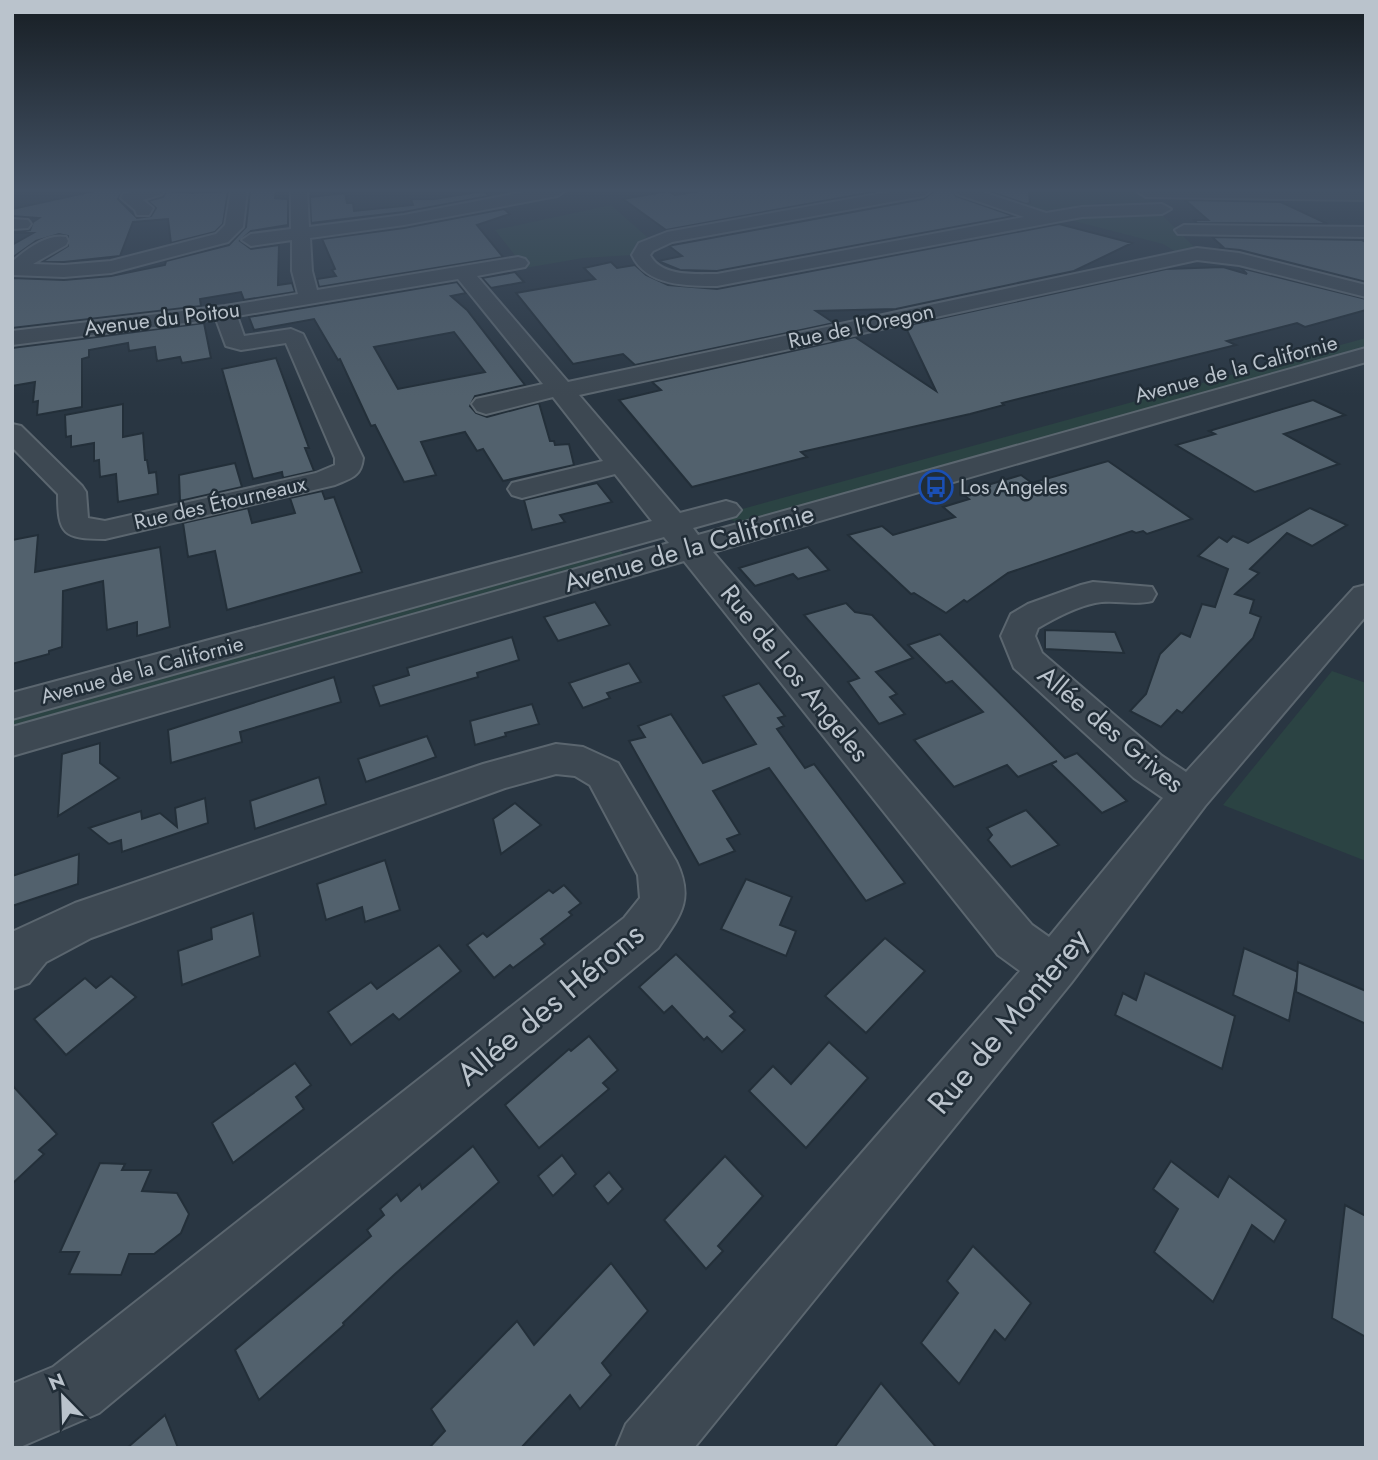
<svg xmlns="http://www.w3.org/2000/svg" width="1378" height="1460" font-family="Jost,sans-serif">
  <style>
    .green { fill: #2b4343 }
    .building { fill: #52616d; stroke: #232f39; stroke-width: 2; fill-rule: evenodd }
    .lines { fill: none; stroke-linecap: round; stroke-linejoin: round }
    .minor-casing { stroke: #5b666f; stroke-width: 4 }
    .minor { fill: #3d4852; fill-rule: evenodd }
    .labels { text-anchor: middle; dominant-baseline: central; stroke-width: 5; stroke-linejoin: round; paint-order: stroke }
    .far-street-label { font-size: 21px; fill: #bac3cc; stroke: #212d37 }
    .far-poi-label { font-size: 21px; fill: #bac3cc; stroke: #212d37; text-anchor: start }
    .street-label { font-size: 26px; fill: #bac3cc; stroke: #212d37 }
    .near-street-label { font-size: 32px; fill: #bac3cc; stroke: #212d37 }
  </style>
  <rect width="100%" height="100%" fill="#293642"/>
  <g class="green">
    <polygon points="994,191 1139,191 1154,205 1100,203 1037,212 982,196"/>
    <polygon points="611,205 647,237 635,245 633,255 583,258 525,268 495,230"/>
    <polygon points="1158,211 1196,249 1176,252 1163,244 1066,219"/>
    <polygon points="1366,338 1366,351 741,525 730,519 735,511"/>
    <polygon points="619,549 624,555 621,559 12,735 12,712"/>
    <polygon points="1332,671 1366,683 1366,861 1223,805"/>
  </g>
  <g class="building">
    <polygon points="94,191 123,191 118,199 137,218 151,216 156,208 148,201 163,197 166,191 192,193 228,191 223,224 215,232 171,243 168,219 133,222 120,256 64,262 42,262 68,246 68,236 59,234 36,241 12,258 12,245 33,233 14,233 30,230 33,222 39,218 12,216 12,209"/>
    <polygon points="250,191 276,191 275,198 288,199 288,225 251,231 240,241 251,249 279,245 278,285 292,283 295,292 244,300 241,292 200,299 201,306 12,328 12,278 64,280 111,276 165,265 166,261 229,245 246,227"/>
    <polygon points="484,191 489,196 404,212 311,223 310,197 345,193 347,203 353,203 354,211 413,205 411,199 434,199"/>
    <polygon points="668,191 675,195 700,191 878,191 666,230 623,199"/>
    <polygon points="934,191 953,191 956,196 1014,216 717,271 680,270 658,261 682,256 669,246 673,245 923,199"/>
    <polygon points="989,191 1029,191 1030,203 1026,204"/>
    <polygon points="1185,200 1281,202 1328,224 1197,223 1194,220 1208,220"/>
    <polygon points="504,209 510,214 477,225 503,257 319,287 317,279 336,276 332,270 335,269 322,239 404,228"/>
    <polygon points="1059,224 1132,243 1074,271 896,309 816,311 834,323 635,365 623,354 573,364 516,293 595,279 584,268 611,262 617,268 635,265 646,275 668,285 717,289"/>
    <polygon points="1212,237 1362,240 1366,242 1366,282 1240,250 1219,248 1223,247"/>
    <polygon points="1223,267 1247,274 1241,268 1366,299 1366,310 1305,327 1297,323 1227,341 1236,345 1002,403 1004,405 970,414 801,452 807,457 692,487 619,400 661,390 652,382 855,337 936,391 905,326 1166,269"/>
    <polygon points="515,272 524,282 491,288 482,278"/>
    <path d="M457,282L466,293L451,296L467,310L525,385L475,396L470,406L476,413L487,417L539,403L550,441H554L555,445L569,444L574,465L503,481L483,449L477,451L465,432L421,442L436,475L404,482L375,425L371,426L340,359L338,360L314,319L254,330L249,317ZM454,332L485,372L398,389L374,347Z"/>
    <polygon points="204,323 211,358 182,363 180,357 157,361 155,347 129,351 128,343 89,350 89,357 82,359 82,407 37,415 38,401 33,402 35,382 12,386 12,348"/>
    <polygon points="276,358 309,448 305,448 314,471 283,478 282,472 253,479 222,369"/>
    <polygon points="1313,400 1345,415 1284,434 1339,464 1255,492 1176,445 1215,434 1209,431"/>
    <polygon points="123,404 123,437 143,433 145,460 147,460 149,473 156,472 158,494 118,502 116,474 100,477 99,460 94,461 94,443 71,447 71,436 66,437 65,415"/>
    <polygon points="1108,461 1192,519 1147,534 1143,531 1136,533 1132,531 1008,573 967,602 964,600 946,613 914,593 911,594 848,535 882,526 893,535 955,517 943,507 969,499 961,493 1021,475 1032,483"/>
    <polygon points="235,463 242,487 180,501 179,475"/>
    <polygon points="597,483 612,502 560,515 565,522 532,530 524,500"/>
    <polygon points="322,491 325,499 334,497 362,572 227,610 215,551 188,557 183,523 248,508 252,523 295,513 290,498"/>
    <polygon points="1310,508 1347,525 1312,546 1287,533 1250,569 1259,573 1235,594 1254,600 1250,613 1261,617 1253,638 1182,713 1177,710 1161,727 1130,711 1146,694 1160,654 1181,633 1190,637 1202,604 1215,607 1228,569 1198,556 1219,537 1227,542 1233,536 1248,543"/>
    <polygon points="38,535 35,572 160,547 170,627 137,636 137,622 107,630 103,581 63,591 62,647 49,651 49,654 12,664 12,540"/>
    <polygon points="808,547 829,570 798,579 793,574 755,586 739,568"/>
    <polygon points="595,602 610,625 558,641 544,617"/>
    <polygon points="846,603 855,612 872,615 913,658 876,672 897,694 890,697 905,714 879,724 848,682 859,678 804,615"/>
    <polygon points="1045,630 1115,632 1124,653 1045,649"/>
    <polygon points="940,634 1065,758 1077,753 1127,801 1102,813 1051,764 1057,761 1018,777 1007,765 954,787 914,740 983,712 952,681 946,683 908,645"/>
    <polygon points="512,637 519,660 477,673 478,677 380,706 373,686 409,675 407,668"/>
    <polygon points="629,663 641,682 607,693 610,698 583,708 569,683"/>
    <polygon points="334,677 341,702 240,732 242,742 171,763 168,730"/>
    <polygon points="759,683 785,716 778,718 784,726 777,729 805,768 814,764 905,883 866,901 769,768 713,791 740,834 727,839 735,851 699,865 629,741 645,737 638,726 671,714 703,763 756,744 723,696"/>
    <polygon points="532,704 539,724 505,733 506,736 475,745 470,721"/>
    <polygon points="427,736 436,757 366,782 358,759"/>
    <polygon points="100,743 100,763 119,778 58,816 62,754"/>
    <polygon points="319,777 326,804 255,829 250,801"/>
    <polygon points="205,798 208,823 122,852 121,840 109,844 89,828 141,811 142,819 160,813 177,827 175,808"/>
    <polygon points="515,803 541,825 501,854 493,819"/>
    <polygon points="1026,810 1059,845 1011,867 988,840 992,835 987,828"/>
    <polygon points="79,854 78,884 12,906 12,876"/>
    <polygon points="385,860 400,910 365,922 362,907 326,920 317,884"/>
    <polygon points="746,879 792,897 780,925 796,931 786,956 721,929"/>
    <polygon points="564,885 581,903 569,912 572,915 541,939 545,944 513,968 510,965 494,978 467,945 483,933 487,937 549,890 553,893"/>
    <polygon points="253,913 260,956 182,985 178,951 212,939 211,928"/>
    <polygon points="885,938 925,971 866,1033 825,996"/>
    <polygon points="439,945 461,971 399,1020 393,1014 351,1045 328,1012 371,982 377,989"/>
    <polygon points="1244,948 1298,972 1289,1021 1233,995"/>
    <polygon points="676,954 735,1012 730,1016 745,1030 722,1052 707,1037 704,1040 672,1006 664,1013 639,987"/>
    <polygon points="1298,962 1366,991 1366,1024 1296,992"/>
    <polygon points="1145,973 1235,1016 1222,1069 1115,1015 1123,993 1136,1000"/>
    <polygon points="111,976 136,997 66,1055 34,1019 85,978 96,988"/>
    <polygon points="589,1036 618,1070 603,1083 609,1089 539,1148 505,1105 569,1049 571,1051"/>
    <polygon points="829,1042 868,1078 806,1148 749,1091 773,1066 791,1084"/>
    <polygon points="295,1063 311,1085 296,1097 304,1109 233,1163 212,1123"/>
    <polygon points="12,1085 57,1134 39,1150 44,1154 12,1184"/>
    <polygon points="473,1146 499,1182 395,1274 343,1323 344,1325 259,1400 235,1350 371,1236 367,1230 384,1215 380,1209 397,1194 401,1201 420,1184 422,1189"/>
    <polygon points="562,1155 576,1174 553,1196 538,1176"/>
    <polygon points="725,1156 763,1196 718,1246 723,1251 706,1269 664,1220"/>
    <polygon points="1171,1161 1218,1197 1229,1176 1286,1220 1274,1242 1252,1225 1213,1302 1154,1252 1178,1209 1153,1189"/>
    <polygon points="100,1163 125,1164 122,1170 151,1170 142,1191 177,1193 189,1214 181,1233 154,1254 129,1254 121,1275 69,1274 79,1252 60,1252"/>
    <polygon points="609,1172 623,1189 608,1204 594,1186"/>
    <polygon points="1345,1205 1366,1216 1366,1337 1332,1318"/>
    <polygon points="973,1246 1031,1303 1005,1340 995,1330 959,1384 921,1343 958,1293 947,1281"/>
    <polygon points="611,1263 648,1311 602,1363 611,1375 580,1409 570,1395 521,1448 429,1448 445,1431 431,1409 517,1321 534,1345"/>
    <polygon points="881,1383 937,1448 834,1448"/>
    <polygon points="165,1415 178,1448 127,1448"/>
  </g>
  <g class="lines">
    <defs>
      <g id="minor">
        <polygon points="136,191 164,191 162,194 143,200 153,208 149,215 137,215 135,210 121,198 123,194"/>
        <path d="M231,191H247L243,227L228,242L111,273L64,277L12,275V262C25,250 47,233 66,237L68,241L66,245L33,264L64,265L111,261L216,234L225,225Z"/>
        <path d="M291,191H307L309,227L404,215L529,191H565L557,196L404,225L310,238L312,271L317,290L518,257L525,259L528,263L525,267L477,276L568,382L1197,248L1239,253L1366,285V297L1239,265L1197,260L579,395L680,513L726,501L736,504L741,510L736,516L693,528L698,535L1366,348V362L713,552L1032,925L1049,937L1163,798L1134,778L1014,668L1001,636L1011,614L1028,604L1081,585L1093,582L1152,587L1156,594L1152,601C1133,606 1114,599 1095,603C1076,607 1055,618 1038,628L1035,636L1042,653L1162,756L1186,772L1354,588L1366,585V616L1205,806L1071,983L694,1448H616L626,1424L1020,971L998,955L684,561L12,756V727L669,543L664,537L12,719V693L652,521L615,474L522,498L512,495L508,489L512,483L603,461L553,397L486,414L477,411L472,404L476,399L543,384L458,279L237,316L244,336L291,329L303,334L363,458C361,477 351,478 335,485L105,539C63,539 58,534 58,494L12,447V424L21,426L82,486L86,492L88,518L105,521L316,473L335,465V458L286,343L241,350L226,346L216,319L12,345V331L225,306L298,294L292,271V240L251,246L242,240L251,234L291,229Z"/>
        <path d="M894,191H931L923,196L672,242L653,251L650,255C661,277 696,274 717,274L1024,217L957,194L955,191H980L1046,213L1082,207L1162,204L1171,209L1162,214L1082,217L717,286C687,286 646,286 632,255L639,243L667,232Z"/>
        <polygon points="1366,191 1366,200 1146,197 1138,192"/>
        <polygon points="12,219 28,220 31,224 28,228 12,229"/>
        <polygon points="1184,225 1366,227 1366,237 1178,234 1175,230"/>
        <path d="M556,744L583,747L618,763L676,861C695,900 680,916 658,948L99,1413L18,1448H12V1384L53,1367L624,918L640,898L638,875L590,785L575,776L556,774L505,788L91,938L46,962L29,983L12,989V932L75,903L483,764Z"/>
      </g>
    </defs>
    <use href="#minor" class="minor-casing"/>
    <use href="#minor" class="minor"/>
  </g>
  <linearGradient id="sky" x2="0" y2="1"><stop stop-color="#171e24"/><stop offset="0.48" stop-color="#435265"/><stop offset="1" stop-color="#435265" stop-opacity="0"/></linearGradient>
  <rect width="1378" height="396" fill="url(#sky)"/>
  <defs>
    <symbol id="bus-ring" viewBox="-11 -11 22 22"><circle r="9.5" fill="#212d37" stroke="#1a4fb4" stroke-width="1.5"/><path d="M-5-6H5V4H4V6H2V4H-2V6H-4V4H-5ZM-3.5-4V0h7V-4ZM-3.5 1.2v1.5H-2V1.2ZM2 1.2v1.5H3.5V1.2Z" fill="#1a4fb4"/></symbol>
  </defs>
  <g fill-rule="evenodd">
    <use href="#bus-ring" x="917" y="468" width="38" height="38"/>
  </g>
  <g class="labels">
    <g class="far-street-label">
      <text transform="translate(162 319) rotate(-7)">Avenue du Poitou</text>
      <text transform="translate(861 326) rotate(-12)">Rue de l'Oregon</text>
      <text transform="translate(1236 369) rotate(-15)">Avenue de la Californie</text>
      <text transform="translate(220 503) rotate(-13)">Rue des Étourneaux</text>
      <text transform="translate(142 670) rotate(-15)">Avenue de la Californie</text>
    </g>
    <g class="far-poi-label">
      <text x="960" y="487">Los Angeles</text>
    </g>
    <g class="street-label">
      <text transform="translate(689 548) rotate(-16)">Avenue de la Californie</text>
      <text transform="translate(795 673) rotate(51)">Rue de Los Angeles</text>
      <text transform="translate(1111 729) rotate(40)">Allée des Grives</text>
    </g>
    <g class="near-street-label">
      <text transform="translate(550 1004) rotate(-40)">Allée des Hérons</text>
      <text transform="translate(1008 1021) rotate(-50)">Rue de Monterey</text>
    </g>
  </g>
  <rect width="1378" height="1460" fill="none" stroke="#bac3cc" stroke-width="28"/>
  <g transform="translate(63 1397) rotate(337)" stroke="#212d37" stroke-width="5" paint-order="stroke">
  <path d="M0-5L12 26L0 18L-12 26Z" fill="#bac3cc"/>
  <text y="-10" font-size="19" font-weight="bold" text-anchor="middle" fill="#bac3cc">N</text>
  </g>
</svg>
